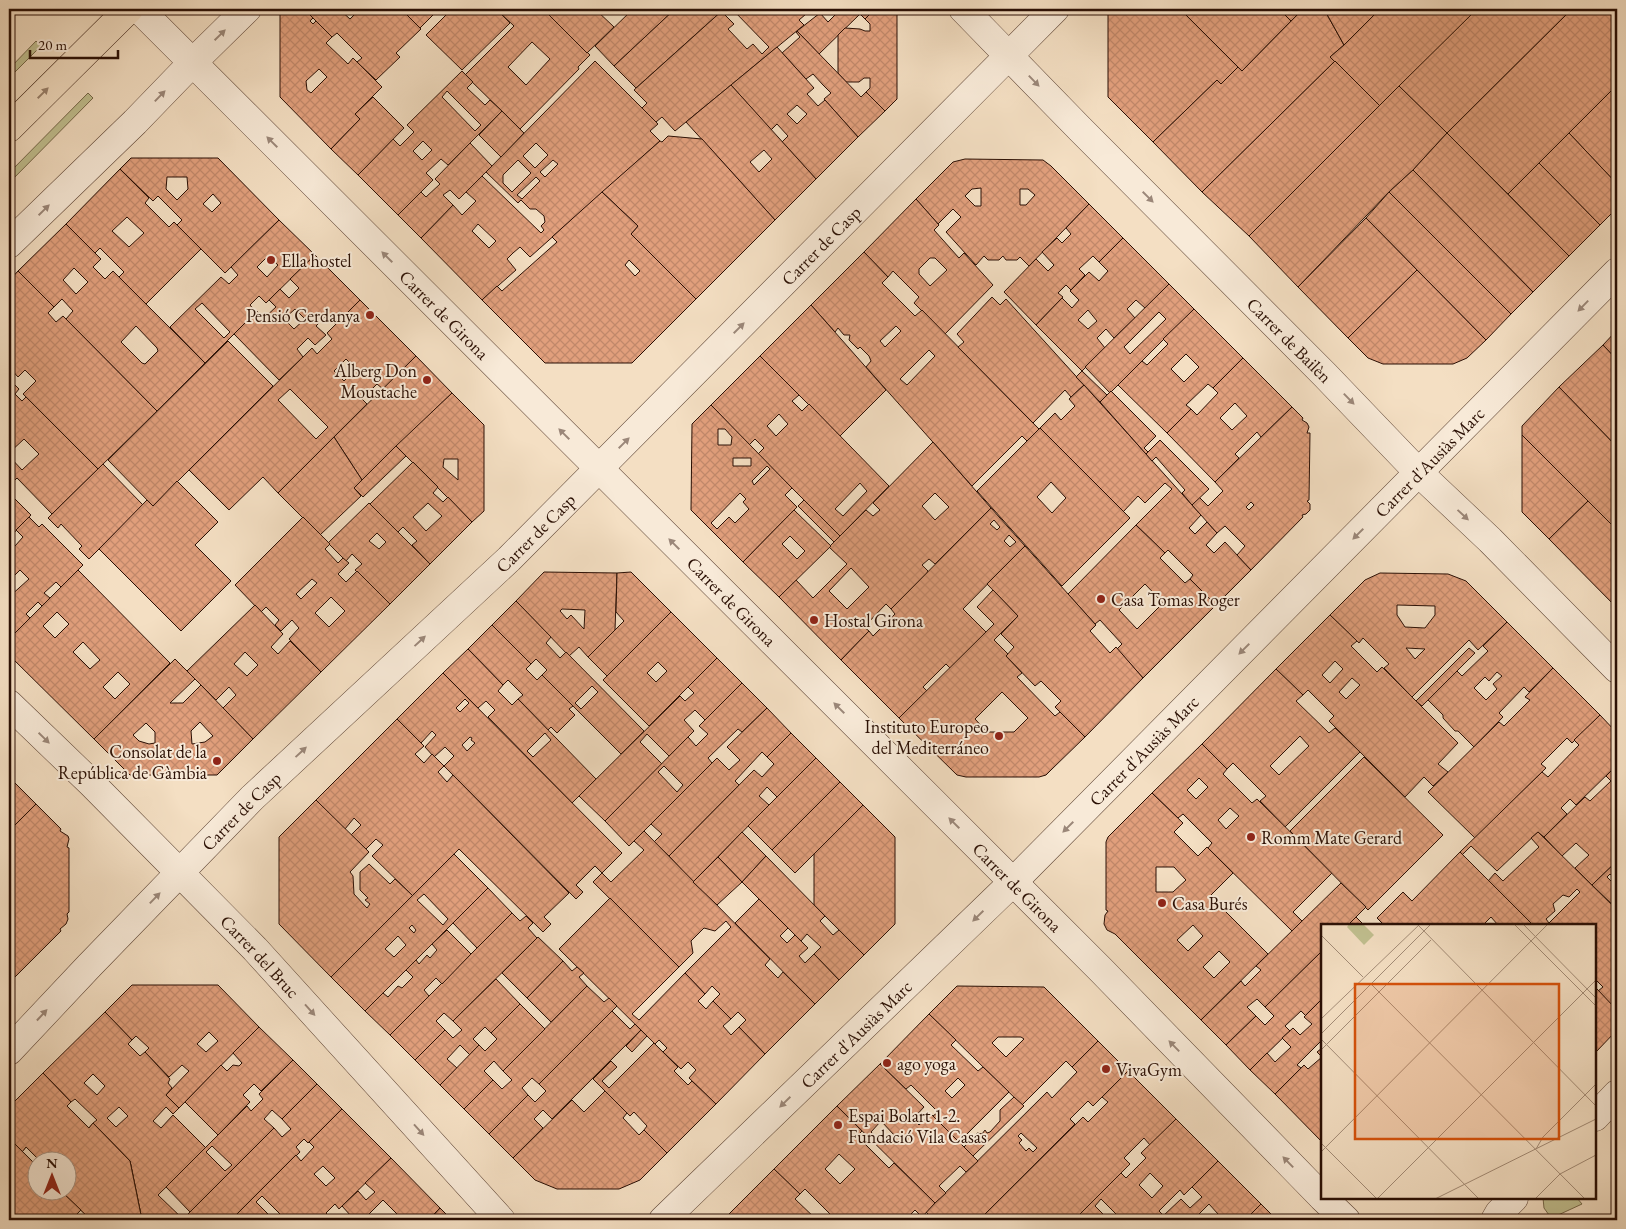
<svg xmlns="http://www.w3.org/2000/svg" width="1626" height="1229" font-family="'EB Garamond',serif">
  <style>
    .green { fill: #c1c090; stroke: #76684a }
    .building { fill: url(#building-cross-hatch); stroke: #2a0f04; fill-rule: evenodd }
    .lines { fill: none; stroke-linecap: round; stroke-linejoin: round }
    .minor-casing { stroke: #5c4334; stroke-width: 29 }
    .tertiary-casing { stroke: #5c4334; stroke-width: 29 }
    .primary-casing { stroke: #2a0f04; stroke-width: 29 }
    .minor { stroke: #f8ead8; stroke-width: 28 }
    .tertiary { stroke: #f8ead8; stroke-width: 28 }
    .primary { stroke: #f4dfc3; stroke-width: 28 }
    .oneway { fill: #9b8779 }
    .oneway2 { fill: #99816d }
    .poi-dot { fill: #8f2418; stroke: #f8ead8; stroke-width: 2 }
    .labels { text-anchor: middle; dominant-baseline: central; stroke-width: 4; stroke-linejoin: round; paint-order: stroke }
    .street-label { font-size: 18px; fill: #2a0f04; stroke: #f8ead8 }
    .poi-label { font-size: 18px; fill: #2a0f04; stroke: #f8ead8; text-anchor: start }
    .inset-road { fill: none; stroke: #a38c77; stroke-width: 1 }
    .view { fill: #d5520b; fill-opacity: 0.15; stroke: #d5520b; stroke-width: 2.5 }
    .inset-edge { fill: none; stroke: #2a0f04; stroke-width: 2.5 }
  </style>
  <defs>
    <pattern id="building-cross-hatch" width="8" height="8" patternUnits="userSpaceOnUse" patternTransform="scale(1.25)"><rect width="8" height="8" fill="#e19f7c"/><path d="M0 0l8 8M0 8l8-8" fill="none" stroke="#c1886a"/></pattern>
  </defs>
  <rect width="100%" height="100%" fill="#f4dfc3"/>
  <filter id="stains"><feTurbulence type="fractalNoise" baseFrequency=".004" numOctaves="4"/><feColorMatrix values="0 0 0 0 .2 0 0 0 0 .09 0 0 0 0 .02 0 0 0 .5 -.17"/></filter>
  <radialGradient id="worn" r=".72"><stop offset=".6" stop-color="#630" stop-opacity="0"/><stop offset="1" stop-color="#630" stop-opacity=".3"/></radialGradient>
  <g class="green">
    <polygon points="36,41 41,46 9,78 9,69"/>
    <polygon points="88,93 93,98 9,183 9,173"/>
    <polygon points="1543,1198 1577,1198 1582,1204 1556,1216 1549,1215 1544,1208"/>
  </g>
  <g class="building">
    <path d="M280,9H304L313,18L310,21L313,24L316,21L332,37L326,43L348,64L353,58L382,87L355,114L360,119L331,149L280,97ZM319,69L327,77L311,93L307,90L306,81Z"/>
    <polygon points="304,9 339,9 350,19 360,9 401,9 421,29 396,53 400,57 376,80 357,62 362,58 337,33 332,37"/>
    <polygon points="401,9 439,9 420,28"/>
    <polygon points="452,9 496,9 510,23 462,70 426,35"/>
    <path d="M496,9H543L590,55L578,67L579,69L520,129L465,75L514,26ZM532,42L550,59L526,85L508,67Z"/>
    <polygon points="543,9 595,9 614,27 587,53"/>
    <polygon points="633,9 675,9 614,66 595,46"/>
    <polygon points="675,9 724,9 636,88 614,66"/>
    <polygon points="724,9 731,9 724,14 734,24 728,29 747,49 753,44 762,54 769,47 732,9 812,9 799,20 804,25 675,131 662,117 656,122 642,108 647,103 634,90"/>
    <polygon points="839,9 875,9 865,19 860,14 819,54 797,31 820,13 828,22 840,10"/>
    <polygon points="875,9 895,9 897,10 897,99 885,111 866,92 870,88 870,78 864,78 859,82 846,82 838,73 838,35 845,28 860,29 865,31 870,31 870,24 865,19"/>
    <polygon points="1110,9 1180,9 1238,67 1221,84 1217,80 1153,142 1108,97 1108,10"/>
    <polygon points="1180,9 1279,9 1291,21 1242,71"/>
    <polygon points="1279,9 1303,9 1291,21"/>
    <polygon points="1303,9 1324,9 1344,45 1330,57 1335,61 1202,192 1153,142 1217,80 1221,84 1238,67 1242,71"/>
    <polygon points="1324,9 1380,9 1344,45"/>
    <polygon points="1380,9 1477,9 1380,106 1330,57 1344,45"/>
    <polygon points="1477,9 1572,9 1447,133 1399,86"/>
    <polygon points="1572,9 1617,9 1617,85 1508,194 1447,133"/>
    <polygon points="797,31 861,97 866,92 885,111 858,137 824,99 831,93 823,85 813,74 806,79 782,53 800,37 796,32"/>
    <path d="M777,47L814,88L807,94L818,106L825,100L858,137L816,179L782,142L788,136L777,124L771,130L731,85ZM797,105L807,114L797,124L787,114Z"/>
    <path d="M595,61L658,124L650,131L660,141L530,257L520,247L513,253L507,259L516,270L482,300L421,238L453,205L462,215L476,201L466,192L482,176L541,233L544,230L541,226L545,222L544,216L536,209H530L521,200L518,203L486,172ZM536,143L548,155L535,168L523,156ZM518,160L531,173L512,192L503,183V175ZM553,160L558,164L545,177L540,172ZM536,177L540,181L522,199L517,195ZM478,224L496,241L489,248L472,231Z"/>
    <polygon points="1335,61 1380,106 1249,236 1202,192"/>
    <path d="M462,71L473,82L467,88L485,105L490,100L502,111L448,165L441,159L426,173L433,180L398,215L358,175L393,139L400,146L414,132L407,125ZM447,91L481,125L475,131L442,97ZM423,141L432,150L422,160L413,151Z"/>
    <path d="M731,85L816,179L775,220L686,122ZM764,150L772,159L759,172L750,162Z"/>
    <polygon points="1617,85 1617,184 1569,133"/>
    <polygon points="1399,86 1447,133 1413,170 1389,192 1298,287 1249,236"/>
    <polygon points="373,97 404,128 358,175 331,149 360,119 355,114"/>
    <polygon points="502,111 524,133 501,157 479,135"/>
    <polygon points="1447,133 1569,256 1533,292 1413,170"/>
    <polygon points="1569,133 1617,184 1617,208 1600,225 1539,163"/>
    <polygon points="668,136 702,139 775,220 696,299 631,234 638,226 602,192 660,141 662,142"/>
    <polygon points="470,143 492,166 459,199 450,190 443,195 453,205 421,238 398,215 421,192 426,197 440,184 435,179"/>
    <path d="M131,158H218L279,220L225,273L177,225L182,220L158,196L153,201L120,169ZM167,177H187L188,189L177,200L166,189ZM213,194L221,203L212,212L203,204Z"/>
    <path d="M965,159L1043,160L1051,166L1089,204L1029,266L1020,257L1017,260H1006L1003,256L999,260H988L984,256L976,265L946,232L961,217L953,209L938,224L916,199L953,162ZM981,188V206H975L965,196L972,189ZM1020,189H1028L1035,195L1026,205H1020Z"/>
    <polygon points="1539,163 1600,225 1569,256 1508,194"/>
    <path d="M120,169L149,198L145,203L169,227L174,222L201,249L146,304L119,277L124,272L100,248L95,253L66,224ZM127,217L144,233L129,247L112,231Z"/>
    <polygon points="1413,170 1533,292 1511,314 1389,192"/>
    <path d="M602,192L638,226L631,234L696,299L632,363H545L482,300L497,286L502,291L557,242L552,237ZM629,260L640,271L635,276L625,265Z"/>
    <polygon points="1389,192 1511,314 1486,340 1366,218"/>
    <path d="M916,199L939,225L934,230L959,258L964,253L993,285L945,334L914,303L919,297L893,271L888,277L864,252ZM930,258H935L947,270L930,286L919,274V269Z"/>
    <polygon points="1089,204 1123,238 1099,262 1093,256 1079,269 1085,275 1071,290 1066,285 1058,293 1063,297 1036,325 1004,292 1036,259 1048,271 1054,265 1042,252 1057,238 1062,243 1071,234 1066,228"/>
    <polygon points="1366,218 1417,270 1348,338 1298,287"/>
    <path d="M279,220L315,255L266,303L259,296L250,305L256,312L205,363L170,327L221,277L229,284L238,275L231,267ZM268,256L278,265L267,277L257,267ZM202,303L230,332L224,338L195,309Z"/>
    <path d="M66,224L101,259L93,267L105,279L113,271L205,363L157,411L66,319L73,311L62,299L54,307L18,271ZM74,268L88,282L76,294L63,280ZM136,326L157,348L158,351L145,364L142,363L121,342Z"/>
    <path d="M1123,238L1169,284L1145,308L1136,300L1127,309L1135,318L1114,338L1106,329L1097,338L1105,348L1082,371L1036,325L1062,298L1072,308L1079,300L1070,291L1089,272L1099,281L1108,271L1099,262ZM1088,310L1097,321L1088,329L1078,320Z"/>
    <path d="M864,252L888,277L882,283L915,316L922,310L1039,429L1027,441L1022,436L972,486L866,367L871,361L869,356L860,347L858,349L849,340L850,335H844L838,328L835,332L811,305ZM896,326L901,331L885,347L880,341ZM929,350L935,356L907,385L900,379Z"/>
    <path d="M315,255L360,300L336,325L327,315L316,326L326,335L315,345L308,338L297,349L303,357L279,380L234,334L257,311L264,318L276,307L269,300L280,289L289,298L299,288L290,279ZM295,309L305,319L294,329L284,319Z"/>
    <polygon points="1417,270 1486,340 1467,358 1453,364 1383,364 1368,358 1348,338"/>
    <polygon points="18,271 54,307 48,313 56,322 63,316 157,411 98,469 23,394 36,381 25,370 18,377 9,367 9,281"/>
    <path d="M1169,284L1194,309L1110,393L1085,367ZM1159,312L1166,319L1130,354L1124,347Z"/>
    <polygon points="992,297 1000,305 1006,299 1084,385 1071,397 1065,390 1033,423 958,347 964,342 957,334"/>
    <path d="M360,300L416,356L383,389L377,384L362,399L367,404L278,493L263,477L229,510L189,470L312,348L317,354L332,339L327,333ZM346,359L356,369L344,381L334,371ZM290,389L328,427L316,439L278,400Z"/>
    <polygon points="811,305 886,390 840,436 760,356"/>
    <path d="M1194,309L1243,358L1213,388L1208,384L1186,405L1191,409L1167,433L1118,385L1142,361L1147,365L1168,344L1163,339ZM1186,354L1199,367L1184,382L1171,369Z"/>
    <polygon points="1617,330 1617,360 1603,345"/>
    <polygon points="228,341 273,386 153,506 108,460"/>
    <polygon points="1603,345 1617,360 1617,447 1559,387"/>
    <polygon points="416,356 452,393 362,480 334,437"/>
    <path d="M760,356L799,395L792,401L802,411L809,404L889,486L840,536L758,454L764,448L755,439L749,445L711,405ZM779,414L788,424L776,436L767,426ZM860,483L867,491L843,516L835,509Z"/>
    <path d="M1243,358L1292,407L1261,437L1257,432L1235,454L1239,458L1215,482L1167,433L1191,409L1197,415L1218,393L1213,388ZM1235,403L1247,416L1232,430L1220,418Z"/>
    <polygon points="1082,371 1107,395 1100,402 1076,377"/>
    <polygon points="13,383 19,389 15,394 22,401 26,397 98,469 52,514 17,478 9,486 9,456 22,470 39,454 24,439 9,453 9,387"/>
    <polygon points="1084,385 1201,515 1189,528 1195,534 1207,522 1217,533 1206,545 1214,553 1225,542 1251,570 1216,605 1190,579 1193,575 1168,550 1165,553 1136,525 1172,489 1165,483 1145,503 1138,496 1123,512 1040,428 1055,413 1061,420 1075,406 1069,399"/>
    <polygon points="1559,387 1617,447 1617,530 1522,435 1522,426"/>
    <polygon points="1111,391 1156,436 1144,448 1148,452 1146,454 1100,402"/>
    <path d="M452,393L484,425V511L472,522L396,446ZM444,459H458V480L443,467Z"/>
    <path d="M711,405L792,488L785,495L797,507L743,562L691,510L692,424ZM718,429H725L732,437L731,445H718ZM733,458H751V466H733ZM767,466L770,469L754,485L752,481ZM740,493L746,499L743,502L749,509L735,523L729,517L717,529L711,523Z"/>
    <path d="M1292,407L1303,418L1302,420L1307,423L1309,427L1307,433H1310L1309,500L1307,501L1310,504V510L1306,514L1302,515L1303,517L1251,570L1237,555L1245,546L1225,526L1217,533L1192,505L1199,497L1208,506L1223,491L1215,482ZM1251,502L1254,505L1249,510L1246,507Z"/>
    <path d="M1040,428L1130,518L1062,586L977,491ZM1051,482L1066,498L1052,513L1037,497Z"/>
    <polygon points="1522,435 1588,501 1549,539 1522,512"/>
    <polygon points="334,437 362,480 354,488 361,496 320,535 278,493"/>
    <polygon points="1160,440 1209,489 1192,505 1182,493 1185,490 1156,457 1152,461 1146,454"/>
    <path d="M933,442L991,508L935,564L929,559L922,565L928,571L927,573L891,609L886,604L864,627L869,631L841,660L779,597L796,580L813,598L847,564L829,547L866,510L873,516L880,510L873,503ZM935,493L949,507L935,520L922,506ZM851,568L869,587L847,609L829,591Z"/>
    <polygon points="396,446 406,456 363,497 354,488"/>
    <path d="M413,462L438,487L433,493L443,502L448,497L472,522L430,564L412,545L417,541L403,527L398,532L370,504ZM428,503L442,516L426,531L413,517Z"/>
    <polygon points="103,464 143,505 89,559 79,549 82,546 61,524 58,528 48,518"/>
    <polygon points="177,481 218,522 195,545 231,581 181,631 99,549 147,500 153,506"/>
    <polygon points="9,493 31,515 9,538"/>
    <polygon points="804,500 840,536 834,542 798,506"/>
    <polygon points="1588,501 1617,530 1617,608 1549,539"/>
    <path d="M369,503L430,564L390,604L355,570L362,564L352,554L346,561L328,543ZM377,533L386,542L379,549L369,541Z"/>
    <path d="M991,508L1025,546L963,609L986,632L950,668L946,664L923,687L927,691L899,718L841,660L869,631L873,636L895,614L891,609ZM994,520L1000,527L997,530L990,524ZM1009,535L1016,542L1010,547L1004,541Z"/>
    <path d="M794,510L831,546L779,597L743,562ZM790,536L805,551L797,559L782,544Z"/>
    <polygon points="29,517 39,527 42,524 83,565 61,587 56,582 44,593 50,598 42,606 38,602 26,614 30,618 9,639 9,597 29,579 20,570 9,581 9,539 15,546 23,537 16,530"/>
    <path d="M303,517L330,544L325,549L338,563L343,558L349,563L338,574L346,582L357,571L390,604L321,672L289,639L299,628L292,620L281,631L275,625L279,620L266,607L261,612L235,585ZM312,579L317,583L301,599L296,594ZM331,597L345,611L329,627L315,613Z"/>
    <path d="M1136,525L1165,553L1160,558L1185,583L1190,579L1216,605L1143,678L1117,649L1122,644L1100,620L1095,624L1068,594ZM1145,584L1163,603L1137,629L1119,610Z"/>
    <polygon points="1025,546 1095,624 1096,625 1090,631 1110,653 1116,647 1143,678 1085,737 1055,707 1061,701 1041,681 1035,686 1006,656 1014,647 1001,634 1018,616 987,584"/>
    <path d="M78,570L170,663L94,739L9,655V639ZM57,612L69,624L55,638L43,626ZM83,642L100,660L90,669L73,652ZM118,672L130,684L115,699L103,687Z"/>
    <path d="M544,572L617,573L615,630L588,657L579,647L569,656L516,601ZM562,609L585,610L584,629L571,615L567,619L560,611Z"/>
    <polygon points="631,572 671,612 607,676 588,657 624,621 616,612 617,573"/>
    <path d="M1380,573L1448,574L1466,581L1507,622L1478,650L1469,640L1412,697L1384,668L1389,664L1363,638L1359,643L1330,615L1365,580ZM1397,605L1435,606V615L1425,628L1405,627L1397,615ZM1406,648L1425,649L1415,659Z"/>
    <path d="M993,590L1018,616L994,640L1008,654L1006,656L1022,673L1017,677L1055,716L1060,712L1085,737L1051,770L1046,775L1039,777H966L957,775L899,718L994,624L977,607ZM1002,692L1028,718L1014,732H987L975,719Z"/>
    <path d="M516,601L551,637L546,643L560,658L566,652L644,731L621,754L542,675L547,670L536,659L531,664L492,625ZM592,686L598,692L581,709L575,703Z"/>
    <path d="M255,605L283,634L271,647L278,654L290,641L321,672L253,739L223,708L236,695L229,687L216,700L187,671ZM245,652L258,665L247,676L234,664Z"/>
    <path d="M671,612L717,658L649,726L603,680ZM658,662L667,671L656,682L647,673Z"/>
    <path d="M1330,615L1357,641L1351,646L1377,672L1382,667L1458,743L1438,764L1448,772L1433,786L1424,777L1405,797L1329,721L1334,716L1308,690L1303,695L1276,669ZM1335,661L1343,669L1330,683L1322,675ZM1352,678L1360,685L1346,699L1339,692Z"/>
    <path d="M1507,622L1553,668L1529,692L1524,687L1499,713L1503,717L1474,747L1458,731H1455L1443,718V715L1428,700L1457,671L1462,676L1488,651L1483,646ZM1497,672L1502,676L1493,684L1497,689L1486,700L1474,688L1485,677L1489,681Z"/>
    <polygon points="492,625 531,664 526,669 537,680 542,675 573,706 569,709 575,715 557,733 551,727 548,730 518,699 523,695 508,680 503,685 468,649"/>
    <polygon points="1469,648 1475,653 1422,706 1416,701"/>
    <path d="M468,649L503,685L498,691L512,705L518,699L596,779L572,803L488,717L495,710L486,701L478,708L443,673ZM545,733L551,740L533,757L527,751Z"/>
    <polygon points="717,658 742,683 705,720 695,710 684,720 694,731 669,756 647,734 640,742 662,764 605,821 579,796 680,696 685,701 694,693 688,687"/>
    <path d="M175,659L195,679L170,703H183L201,685L253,739L217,775H130L94,739ZM200,722L213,736L205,742L192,744L191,731ZM146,723L155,732V743L149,744L139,741L133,735Z"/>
    <polygon points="1553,668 1600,715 1572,743 1567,738 1541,764 1546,768 1475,838 1428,792 1499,722 1504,726 1530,700 1525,697"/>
    <path d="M1276,669L1303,695L1296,701L1329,733L1335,728L1360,752L1285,827L1260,801L1266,796L1233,763L1227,769L1202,744ZM1300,736L1309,746L1279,775L1270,766Z"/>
    <path d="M443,673L622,853L602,873L595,866L576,885L583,892L576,899L444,766L454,756L445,747L434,757L425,747L436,735L432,731L421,743L397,719ZM465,699L469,703L460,712L456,708ZM470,737L472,738L471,740L475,743L467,751L462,745Z"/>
    <path d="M742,683L767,708L742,732L738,729L708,758L712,763L629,846L605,821L688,737L696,746L708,734L699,726ZM664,766L683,785L677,792L658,772Z"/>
    <polygon points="767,708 791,733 767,757 762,752 735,781 739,785 669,856 654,842 662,834 651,824 717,758 729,770 740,760 727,747"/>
    <polygon points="1600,715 1617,733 1617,765 1576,805 1570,799 1561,808 1567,814 1544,837 1538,832 1497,871 1471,846 1462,855 1460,852 1542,772 1548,777 1579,745 1574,740"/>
    <polygon points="397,719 424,746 415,754 424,763 432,754 444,766 438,772 447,782 453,775 569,893 544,917 551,924 543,932 459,849 413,896 372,856 383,845 376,839 366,849 351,835 361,825 354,818 345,829 316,800"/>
    <polygon points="791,733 816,758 777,797 767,787 759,796 769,805 693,882 669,856 754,770 762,777 774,764 767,757"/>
    <path d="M1202,744L1227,769L1223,774L1252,803L1257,799L1332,873L1293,912L1302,921L1292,931L1208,848L1212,843L1183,814L1178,818L1152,793ZM1199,778L1208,787L1196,799L1187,790ZM1230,808L1239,816L1226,829L1218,820Z"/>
    <polygon points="1364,757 1443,835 1368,910 1290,831"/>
    <polygon points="816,758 840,782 772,850 748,826"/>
    <polygon points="1617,765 1617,861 1592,885 1575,868 1589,855 1576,843 1562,856 1544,837 1585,797 1590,801 1611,781 1606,776"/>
    <polygon points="9,777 36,804 10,830 9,829"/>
    <polygon points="840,782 863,805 795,873 772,850"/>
    <path d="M1152,793L1183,823L1174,832L1198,856L1207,847L1233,873L1210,896L1268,954L1201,1020L1115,934L1107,930L1104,924L1105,915L1108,911L1106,910V842L1108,837ZM1156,867H1174L1186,880L1173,892H1156ZM1193,925L1203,936L1188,951L1177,940ZM1219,951L1230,962L1214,978L1203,967Z"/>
    <polygon points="316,800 369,852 350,872 353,876 354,894 367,908 370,904 365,900 368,898 360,890 360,872 369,864 390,884 395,879 413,896 331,977 279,924 279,837"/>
    <polygon points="36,804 61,829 60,831 68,836 69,839 67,847 69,848 69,912 67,914 68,919 66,924 60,929 61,931 11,981 9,979 9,831"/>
    <polygon points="863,805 895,837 895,924 864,955 814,905 814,854"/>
    <polygon points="644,831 770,959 765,965 778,978 783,972 815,1004 765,1054 739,1027 746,1020 738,1012 731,1019 713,1001 720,994 712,986 705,994 685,973 731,927 726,921 715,931 704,928 691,941 693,953 679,967 593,882 602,873 611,882 644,850 634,841"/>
    <polygon points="742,832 766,856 742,882 718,857"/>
    <path d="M1538,832L1617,910V916L1616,918L1617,920V1010L1598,991L1603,987L1595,979V925H1533L1488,881L1495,873L1503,881L1539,847L1531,838ZM1577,889L1580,892L1549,923L1546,919L1555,911L1553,904L1563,895L1569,897Z"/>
    <polygon points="1460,852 1533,925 1498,925 1491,917 1483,925 1384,925 1377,918 1403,892 1412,901"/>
    <path d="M454,854L488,888L365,1011L331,977ZM424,894L448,919L443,925L417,900ZM412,925L416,930L414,933L409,928ZM398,936L406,945L394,957L385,949Z"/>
    <polygon points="766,856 825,916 820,921 833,935 839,930 864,955 839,980 814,954 821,947 807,934 801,941 742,882"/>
    <polygon points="718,857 742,882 717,905 693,882"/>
    <polygon points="1617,861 1617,881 1610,874 1607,877 1617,887 1617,903 1614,906 1592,885"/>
    <polygon points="1341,883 1366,907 1348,925 1322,925 1322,951 1265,1007 1257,999 1247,1007 1256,1016 1226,1045 1201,1020 1241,981 1245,986 1261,970 1256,966"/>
    <polygon points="488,888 512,913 477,948 453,923"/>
    <polygon points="610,898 679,967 632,1014 639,1020 685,973 705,994 698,1001 706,1009 713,1001 731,1019 723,1026 731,1035 739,1027 765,1054 716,1104 689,1078 696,1070 688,1062 681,1069 663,1052 667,1048 659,1040 655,1044 654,1043 559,949"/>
    <polygon points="759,899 788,928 780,936 787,943 795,935 808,948 799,956 805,963 814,954 839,980 815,1004 735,923"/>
    <polygon points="512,913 520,921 526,916 533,923 528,928 537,938 453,1021 444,1013 436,1021 445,1030 415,1060 390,1035"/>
    <polygon points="1356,917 1364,925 1348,925"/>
    <polygon points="447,930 471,954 442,984 436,978 424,990 429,996 390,1035 365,1011 383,993 388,997 398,986 402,988 413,977 406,970 416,960 419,964 427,955 430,958 437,950 432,944"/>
    <polygon points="538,937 563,961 527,998 502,973"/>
    <polygon points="1322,951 1322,999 1306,1016 1301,1011 1285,1026 1290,1031 1250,1070 1226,1045 1256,1016 1265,1025 1274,1016 1265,1007"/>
    <polygon points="563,961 572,971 577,967 584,973 579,977 587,986 551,1022 527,998"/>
    <polygon points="496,979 520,1004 491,1033 485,1027 473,1039 479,1045 470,1055 460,1045 447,1059 457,1068 440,1085 415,1060 445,1030 453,1038 462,1030 453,1021"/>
    <path d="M132,985H218L259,1027L179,1108L166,1095L189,1071L182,1065L169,1077L145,1052L149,1048L136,1036L132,1040L105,1012ZM209,1032L218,1041L206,1052L197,1044Z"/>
    <polygon points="587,986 604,1002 609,998 617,1006 539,1084 532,1078 522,1088 528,1095 489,1134 464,1109 493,1080 502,1089 512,1080 503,1071"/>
    <path d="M957,986L1044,987L1098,1041L1072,1067L1066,1061L1022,1105L929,1014ZM998,1037H1021L1024,1039L1006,1057L992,1043Z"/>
    <polygon points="1597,989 1617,1010 1617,1030 1595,1053 1595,991"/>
    <polygon points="1322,999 1322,1040 1297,1065 1301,1068 1275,1094 1250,1070 1267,1053 1275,1062 1291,1047 1282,1038 1293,1028 1300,1035 1312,1024 1304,1017"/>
    <polygon points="520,1004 545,1029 503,1071 494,1061 484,1071 493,1080 464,1109 440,1085 479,1045 485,1051 497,1039 491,1033"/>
    <polygon points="612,1011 630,1029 635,1024 641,1030 552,1119 543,1110 534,1119 543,1128 513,1158 489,1134 528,1095 535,1102 546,1091 539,1084"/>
    <path d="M105,1012L132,1040L128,1044L140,1056L145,1052L170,1079L168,1083L172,1088L166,1095L179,1108L173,1114L166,1107L153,1121L161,1128L173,1115L206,1148L158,1195L184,1220H142L130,1161L93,1123L97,1120L75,1099L71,1102L43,1073ZM93,1074L105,1086L97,1095L84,1083ZM119,1107L128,1116L116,1127L107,1118Z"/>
    <path d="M929,1014L956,1040L951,1045L978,1071L983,1067L1009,1092L959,1142L933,1116L938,1112L911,1085L906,1089L880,1064ZM958,1078L965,1085L952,1098L945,1091Z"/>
    <polygon points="259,1027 293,1060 261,1091 254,1084 243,1095 250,1102 218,1135 185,1102 221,1065 227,1071 233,1065 239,1066 242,1063 233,1053"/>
    <polygon points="641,1030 647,1036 632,1052 626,1046"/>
    <path d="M1098,1041L1128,1071L1093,1106L1088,1101L1070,1119L1075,1124L979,1220H934L926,1212L1047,1092L1052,1098L1077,1072L1072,1067ZM1021,1133L1037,1148L1033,1152L1029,1148L1026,1151L1019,1143L1022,1140L1018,1136Z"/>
    <polygon points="654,1043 678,1067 674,1071 688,1085 692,1081 716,1104 667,1153 644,1130 647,1126 634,1112 630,1116 593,1079 611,1061 617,1067 602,1081 609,1088"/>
    <polygon points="1322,1048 1322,1142 1275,1094 1304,1065 1308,1069 1322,1057 1317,1052"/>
    <path d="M293,1060L317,1084L282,1119L272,1110L264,1119L274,1128L190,1212L166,1187L247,1106L251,1111L263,1099L259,1094ZM212,1146L232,1165L225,1171L206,1152Z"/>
    <path d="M880,1064L924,1107L913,1119L919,1125L931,1114L978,1161L966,1172L960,1166L939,1186L946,1193L935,1203L837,1106ZM881,1121L895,1136L885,1145L871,1132Z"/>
    <polygon points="1128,1071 1176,1119 1150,1145 1144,1138 1124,1158 1130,1164 1074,1220 979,1220 1083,1117 1088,1122 1108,1102 1102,1097"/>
    <path d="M43,1073L71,1102L67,1106L89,1128L93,1123L130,1161L142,1220H91L62,1192H68V1162H41L26,1147L22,1152L9,1138V1107ZM49,1122L53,1127L44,1136L39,1131ZM70,1142L78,1150L68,1160L60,1152ZM118,1173L127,1182L117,1191L109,1182ZM101,1190L110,1199L102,1207L93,1198Z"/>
    <polygon points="43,1073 71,1102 67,1106 89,1128 93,1123 130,1161 142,1220 91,1220 62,1192 68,1192 68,1162 41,1162 26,1147 22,1152 9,1138 9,1107"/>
    <polygon points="317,1084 342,1109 308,1143 304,1139 296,1147 300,1152 231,1220 195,1220 188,1214 274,1128 282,1137 291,1129 282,1119"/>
    <polygon points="605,1091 627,1113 623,1118 639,1135 644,1130 667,1153 640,1180 619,1189 557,1189 535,1180 513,1158 572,1100 584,1112"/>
    <polygon points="1014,1097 1024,1106 973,1156 964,1147 977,1133 982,1134 985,1130 987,1133 990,1132 1000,1121 1000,1110"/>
    <path d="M837,1106L862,1131L857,1136L889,1168L894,1163L935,1203L922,1217L915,1210L905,1220H836L805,1189L800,1194L774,1169ZM839,1154L855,1169L840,1184L825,1169Z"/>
    <path d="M342,1109L391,1158L339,1209L335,1204L326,1213L331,1218L328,1220H286L262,1196L256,1202L274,1220H231L296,1155L301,1161L314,1147L309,1142ZM323,1166L335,1178L326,1186L314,1174Z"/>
    <path d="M1176,1119L1218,1161L1184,1195L1180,1190L1159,1211L1164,1216L1159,1220H1122L1101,1199L1095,1206L1109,1220H1074L1121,1173L1126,1178L1146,1158L1141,1153ZM1150,1173L1163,1186L1152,1198L1139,1185Z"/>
    <polygon points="9,1138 38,1167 38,1192 62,1192 81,1210 71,1220 9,1220"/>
    <polygon points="391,1158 440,1208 428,1220 394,1220 399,1216 383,1200 366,1217 369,1220 346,1220 351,1216 342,1206 358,1191 366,1200 375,1192 365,1183"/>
    <polygon points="1218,1161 1261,1204 1245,1220 1212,1220 1218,1214 1209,1204 1198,1215 1203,1220 1167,1220 1163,1216 1181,1199 1190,1208 1202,1197 1192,1187"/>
    <polygon points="774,1169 800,1194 795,1199 817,1220 723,1220"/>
    <polygon points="1261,1204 1277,1220 1245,1220"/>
    <polygon points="440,1208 452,1220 428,1220 432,1217"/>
    <polygon points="334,1215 339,1220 328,1220"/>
  </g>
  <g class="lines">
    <defs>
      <g id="minor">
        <path id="s1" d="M139,9L929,798L1101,970L1322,1197"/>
        <polyline points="9,244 135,122 193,62 247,9"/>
        <path id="s2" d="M9,704L92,784L255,949L501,1220"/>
        <path id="s3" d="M9,1051L89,966L252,798L509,559L1055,9"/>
        <polyline points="1595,1117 1617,1094"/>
        <polyline points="1323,1198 1346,1220"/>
        <path id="s4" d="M663,1220L1013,882L1617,272"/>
        <polyline points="1495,1220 1499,1213 1514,1198"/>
      </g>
      <g id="tertiary">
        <path id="s5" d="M963,9L1080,129L1325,375L1419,473L1490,540L1617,669"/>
      </g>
      <polyline id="primary" points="9,128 129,9"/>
    </defs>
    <use href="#minor" class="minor-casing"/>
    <use href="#tertiary" class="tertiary-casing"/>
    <use href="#primary" class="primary-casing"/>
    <use href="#minor" class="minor"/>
    <use href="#tertiary" class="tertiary"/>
    <use href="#primary" class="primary"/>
  </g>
  <defs><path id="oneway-solid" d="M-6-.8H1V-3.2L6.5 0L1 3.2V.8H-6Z" transform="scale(1.25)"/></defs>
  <g class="oneway">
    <use href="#oneway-solid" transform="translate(220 35) rotate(-44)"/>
    <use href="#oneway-solid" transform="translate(1034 81) rotate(46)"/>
    <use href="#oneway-solid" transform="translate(160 96) rotate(-46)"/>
    <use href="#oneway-solid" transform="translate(272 142) rotate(-135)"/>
    <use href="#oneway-solid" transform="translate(1148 197) rotate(45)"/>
    <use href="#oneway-solid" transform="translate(44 210) rotate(-44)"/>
    <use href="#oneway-solid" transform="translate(387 257) rotate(-135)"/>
    <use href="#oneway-solid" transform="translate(1583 306) rotate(134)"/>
    <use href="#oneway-solid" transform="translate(739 328) rotate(-45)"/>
    <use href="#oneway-solid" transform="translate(1349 399) rotate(46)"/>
    <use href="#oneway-solid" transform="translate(564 434) rotate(-135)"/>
    <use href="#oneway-solid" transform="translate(624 443) rotate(-45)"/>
    <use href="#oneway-solid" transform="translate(1463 515) rotate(43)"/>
    <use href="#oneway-solid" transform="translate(1358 534) rotate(135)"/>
    <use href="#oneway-solid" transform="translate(674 544) rotate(-135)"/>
    <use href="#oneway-solid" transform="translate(420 641) rotate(-43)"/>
    <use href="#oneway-solid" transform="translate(1244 649) rotate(135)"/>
    <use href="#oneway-solid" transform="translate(839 708) rotate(-135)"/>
    <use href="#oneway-solid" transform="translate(44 738) rotate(44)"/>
    <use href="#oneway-solid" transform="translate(301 752) rotate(-43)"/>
    <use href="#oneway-solid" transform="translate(954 823) rotate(-135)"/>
    <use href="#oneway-solid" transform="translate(1068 827) rotate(135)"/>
    <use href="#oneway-solid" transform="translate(155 898) rotate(-46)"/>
    <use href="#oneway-solid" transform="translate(978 916) rotate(136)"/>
    <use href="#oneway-solid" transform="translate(310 1010) rotate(48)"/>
    <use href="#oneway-solid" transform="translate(42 1015) rotate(-47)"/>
    <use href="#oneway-solid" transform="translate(1174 1046) rotate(-134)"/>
    <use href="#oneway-solid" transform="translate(785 1102) rotate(136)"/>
    <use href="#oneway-solid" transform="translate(419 1130) rotate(48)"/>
    <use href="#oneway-solid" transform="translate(1288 1162) rotate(-134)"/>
  </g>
  <use class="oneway2" href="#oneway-solid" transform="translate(43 93) rotate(-45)"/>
  <g class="poi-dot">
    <circle cx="271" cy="260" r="5"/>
    <circle cx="370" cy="315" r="5"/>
    <circle cx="427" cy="380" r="5"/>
    <circle cx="1101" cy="599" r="5"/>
    <circle cx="814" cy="620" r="5"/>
    <circle cx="999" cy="736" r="5"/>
    <circle cx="217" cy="761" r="5"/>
    <circle cx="1251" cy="837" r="5"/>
    <circle cx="1162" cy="903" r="5"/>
    <circle cx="887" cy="1063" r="5"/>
    <circle cx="1106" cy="1069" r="5"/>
    <circle cx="838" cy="1125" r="5"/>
  </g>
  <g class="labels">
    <g class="street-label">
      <text stroke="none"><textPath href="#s3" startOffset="1144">Carrer de Casp</textPath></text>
      <text stroke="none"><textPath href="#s1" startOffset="432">Carrer de Girona</textPath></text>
      <text stroke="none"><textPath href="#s5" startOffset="465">Carrer de Bailèn</textPath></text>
      <text stroke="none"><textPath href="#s4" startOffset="1078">Carrer d'Ausiàs Marc</textPath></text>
      <text stroke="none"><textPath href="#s3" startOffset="739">Carrer de Casp</textPath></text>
      <text stroke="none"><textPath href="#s1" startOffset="838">Carrer de Girona</textPath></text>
      <text stroke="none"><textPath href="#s4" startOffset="672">Carrer d'Ausiàs Marc</textPath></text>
      <text stroke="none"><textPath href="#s3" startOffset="334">Carrer de Casp</textPath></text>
      <text stroke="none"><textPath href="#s1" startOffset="1242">Carrer de Girona</textPath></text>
      <text stroke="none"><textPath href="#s2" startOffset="356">Carrer del Bruc</textPath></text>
      <text stroke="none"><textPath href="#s4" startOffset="268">Carrer d'Ausiàs Marc</textPath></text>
    </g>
    <g class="poi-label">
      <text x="281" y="260">Ella hostel</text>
      <text x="360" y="315" text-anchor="end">Pensió Cerdanya</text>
      <text x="417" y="370" text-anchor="end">Alberg Don<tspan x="417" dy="21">Moustache</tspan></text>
      <text x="1111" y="599">Casa Tomas Roger</text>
      <text x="824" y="620">Hostal Girona</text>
      <text x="989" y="726" text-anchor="end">Instituto Europeo<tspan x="989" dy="21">del Mediterráneo</tspan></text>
      <text x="207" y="751" text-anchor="end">Consolat de la<tspan x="207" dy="21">República de Gàmbia</tspan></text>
      <text x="1261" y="837">Romm Mate Gerard</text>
      <text x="1172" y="903">Casa Burés</text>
      <text x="897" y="1063">ago yoga</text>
      <text x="1116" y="1069">VivaGym</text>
      <text x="848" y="1115">Espai Bolart 1-2.<tspan x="848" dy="21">Fundació Vila Casas</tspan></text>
    </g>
  </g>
  <g transform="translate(1321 924)">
    <rect width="275" height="275" fill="#f4dfc3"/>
    <path d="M28,0H42L53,11L43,21L26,3Z" fill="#c1c090"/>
    <path class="inset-road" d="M96,0L275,182M193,0L275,82M202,0L275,74M0,11L42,53M51,61L264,275M0,95L99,0M0,110L110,0M0,115L158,275M0,126L110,16M0,219L56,275M215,225L222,213L275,160M0,228L227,0M56,275L275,56M114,275L275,195M214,275L239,250L275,231"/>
    <path class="view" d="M34,60H238V215H34Z"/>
    <rect width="275" height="275" class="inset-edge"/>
  </g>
  <rect width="1626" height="1229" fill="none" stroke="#f4dfc3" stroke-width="30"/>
  <rect x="10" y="10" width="1606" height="1209" fill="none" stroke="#2a0f04" stroke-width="2.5"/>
  <rect x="15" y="15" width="1596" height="1199" fill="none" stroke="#2a0f04"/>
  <g transform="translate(52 1176)"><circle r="24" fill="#f8ead8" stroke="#a69283"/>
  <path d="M0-4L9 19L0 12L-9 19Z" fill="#8f2418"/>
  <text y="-8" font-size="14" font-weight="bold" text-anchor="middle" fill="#2a0f04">N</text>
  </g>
  <path d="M30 50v8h88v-8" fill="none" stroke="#2a0f04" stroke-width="2.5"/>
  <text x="38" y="50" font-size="15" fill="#2a0f04" stroke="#f8ead8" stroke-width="4" paint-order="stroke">20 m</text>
  <rect width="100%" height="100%" filter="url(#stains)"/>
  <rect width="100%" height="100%" fill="url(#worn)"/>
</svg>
